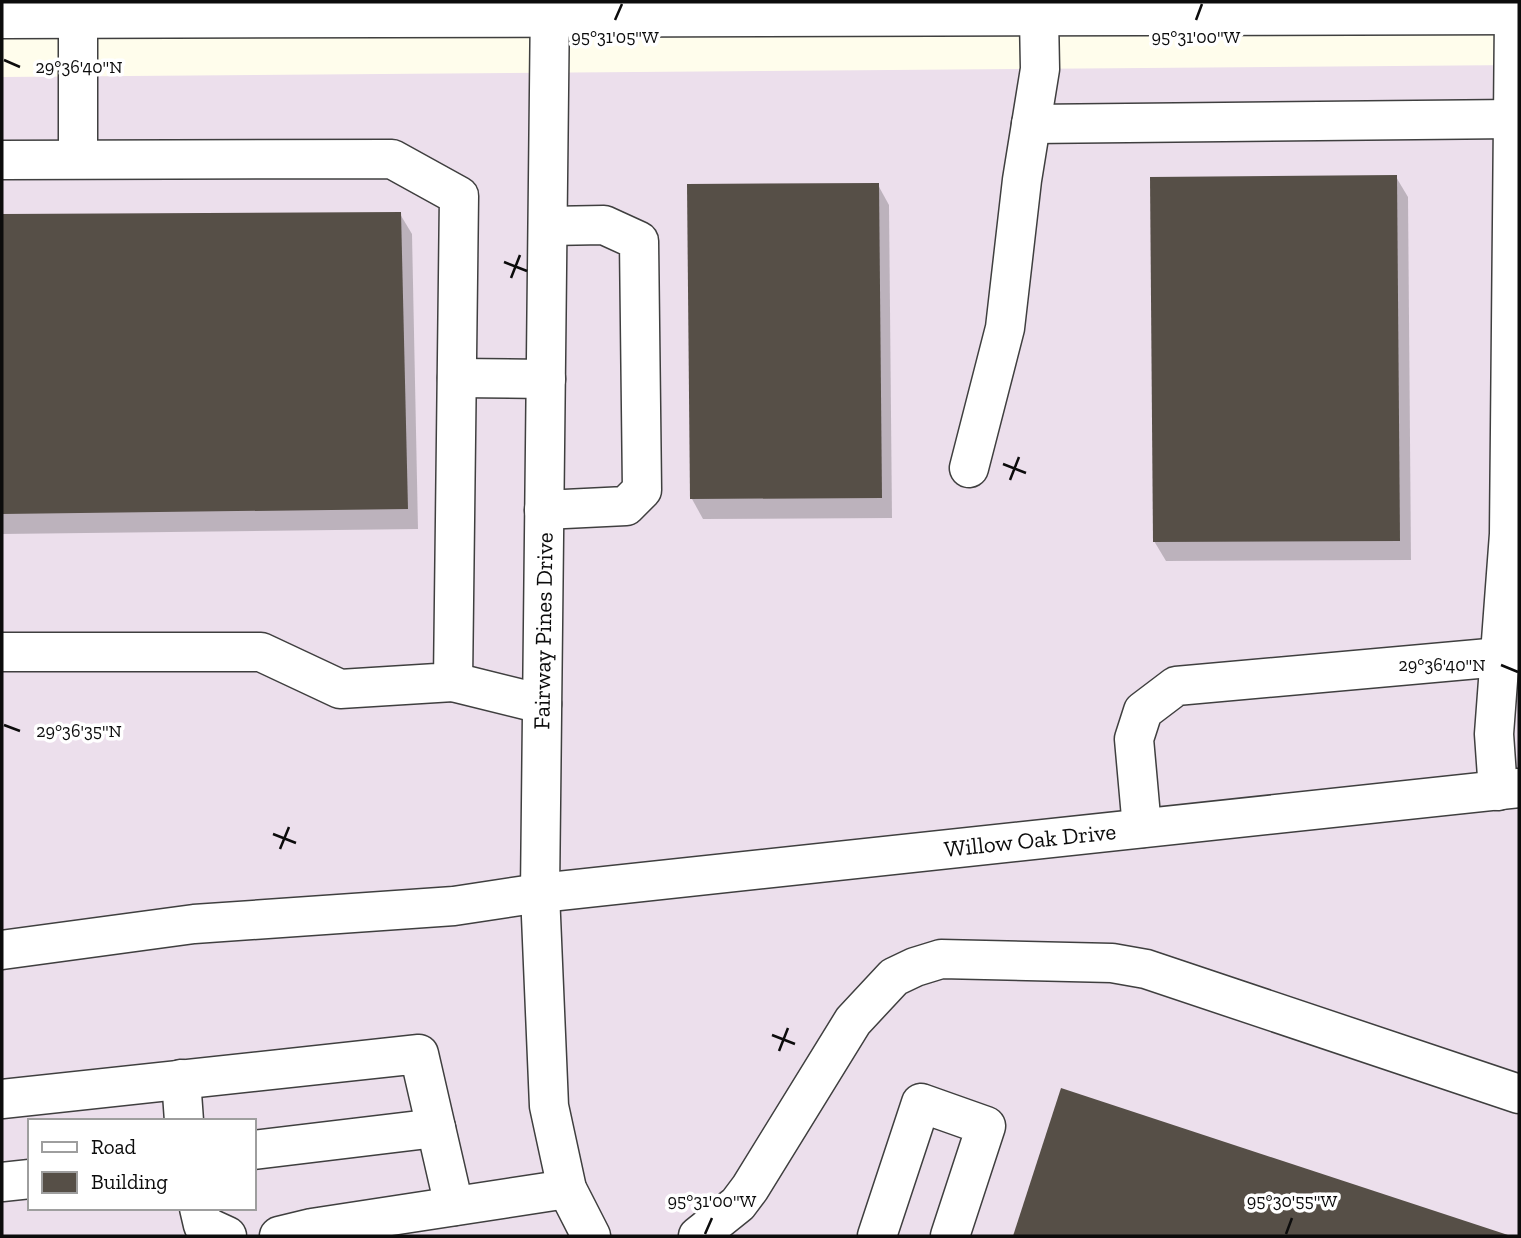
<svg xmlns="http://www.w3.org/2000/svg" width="1521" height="1238" font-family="'Zilla Slab',serif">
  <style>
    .industrial { fill: #ecdfec; fill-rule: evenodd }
    .shadow { fill: #0003 }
    .building { fill: #564f47 }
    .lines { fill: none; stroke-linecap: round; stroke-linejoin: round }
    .minor-casing { stroke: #3f3f3f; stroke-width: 41 }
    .minor { stroke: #fff; stroke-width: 38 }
    .ticks { fill: none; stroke: #0c0c0c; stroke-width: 2.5 }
    .labels { text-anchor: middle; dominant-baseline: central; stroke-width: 7; stroke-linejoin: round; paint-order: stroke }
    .street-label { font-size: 23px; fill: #0c0c0c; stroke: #fff }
    .ticks-label { font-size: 18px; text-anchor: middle; fill: #0c0c0c; stroke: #fff; stroke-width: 7; stroke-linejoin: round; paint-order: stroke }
  </style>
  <rect width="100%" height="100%" fill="#fffdec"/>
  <path class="industrial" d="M1519,65V1236H2V77ZM30,1121H254V1208H30Z"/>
  <g class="shadow">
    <polygon points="1396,177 1408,197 1411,560 1166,561 1154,541"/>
    <polygon points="878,185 889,205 892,518 703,519 692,499"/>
    <polygon points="400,214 412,234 418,529 2,534 2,216"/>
    <polygon points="1062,1090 1507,1236 1015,1236"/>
  </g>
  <g class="building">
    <polygon points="1397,175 1400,541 1153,542 1150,177"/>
    <polygon points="879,183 882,498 690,499 687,184"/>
    <polygon points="401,212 408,509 2,514 2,214"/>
    <polygon points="1061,1088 1511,1236 1013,1236"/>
  </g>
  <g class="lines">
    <defs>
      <g id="minor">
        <polyline points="550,2 540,893 549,1106 567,1189 591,1236"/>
        <polyline points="2,19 1519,15"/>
        <polyline points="1031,124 1513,119"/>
        <polyline points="78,159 78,19"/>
        <polyline points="2,160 392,159 459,196 453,682 340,689 261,652 2,652"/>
        <polyline points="457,378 546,379"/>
        <polyline points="969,468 1005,328 1022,180 1040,69 1039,17"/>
        <polyline points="544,510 626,506 642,490 639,241 604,225 548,226"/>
        <polyline points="453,682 542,704"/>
        <polyline points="1498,791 1494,734 1509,534 1514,15"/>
        <polyline points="1142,828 1134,739 1143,711 1176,686 1500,657"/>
        <polyline points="2,950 194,924 454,906 540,893 1519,788"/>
        <polyline points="181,1079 184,1121"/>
        <polyline points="2,1099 419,1054 454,1206"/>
        <polyline points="254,1150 436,1128"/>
        <polyline points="2,1182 30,1179"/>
        <polyline points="199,1208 203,1225 227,1236"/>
        <polyline points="279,1236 312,1228 567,1189"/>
        <polyline points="698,1236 738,1204 750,1188 853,1021 894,977 915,967 941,959 1112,963 1146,969 1519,1094"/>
        <polyline points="877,1236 921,1103 986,1126 950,1236"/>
      </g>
    </defs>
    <use href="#minor" class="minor-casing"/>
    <use href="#minor" class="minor"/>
  </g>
  <path class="ticks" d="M615,20L622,4M1196,20L1202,4M4,60L20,67M504,262L527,271M511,278L520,255M1003,464L1026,473M1010,480L1019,457M1501,665L1518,672M4,725L20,731M273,834L296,843M280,849L289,827M772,1035L795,1044M779,1051L788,1028M705,1234L712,1218M1286,1234L1292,1218"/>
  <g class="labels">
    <g class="street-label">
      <text transform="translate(543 631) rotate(-89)">Fairway Pines Drive</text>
      <text transform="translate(1030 840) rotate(-6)">Willow Oak Drive</text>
    </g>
  </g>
  <g class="ticks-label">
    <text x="615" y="43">95°31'05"W</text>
    <text x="1196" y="43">95°31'00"W</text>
    <text x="79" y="73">29°36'40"N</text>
    <text x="1442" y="671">29°36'40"N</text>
    <text x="79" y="737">29°36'35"N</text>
    <text x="712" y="1207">95°31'00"W</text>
    <text x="1292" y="1207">95°30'55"W</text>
  </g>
  <rect width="1521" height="1238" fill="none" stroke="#0c0c0c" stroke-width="7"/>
  <rect x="28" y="1119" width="228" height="91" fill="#ffffff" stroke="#9e9e9e" stroke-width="2"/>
  <rect x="42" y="1142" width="35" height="10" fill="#ffffff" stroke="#9e9e9e" stroke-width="2"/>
  <text x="91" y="1154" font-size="21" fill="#0c0c0c">Road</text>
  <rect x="42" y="1172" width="35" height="21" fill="#564f47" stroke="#9e9e9e" stroke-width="2"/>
  <text x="91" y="1189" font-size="21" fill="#0c0c0c">Building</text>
</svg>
